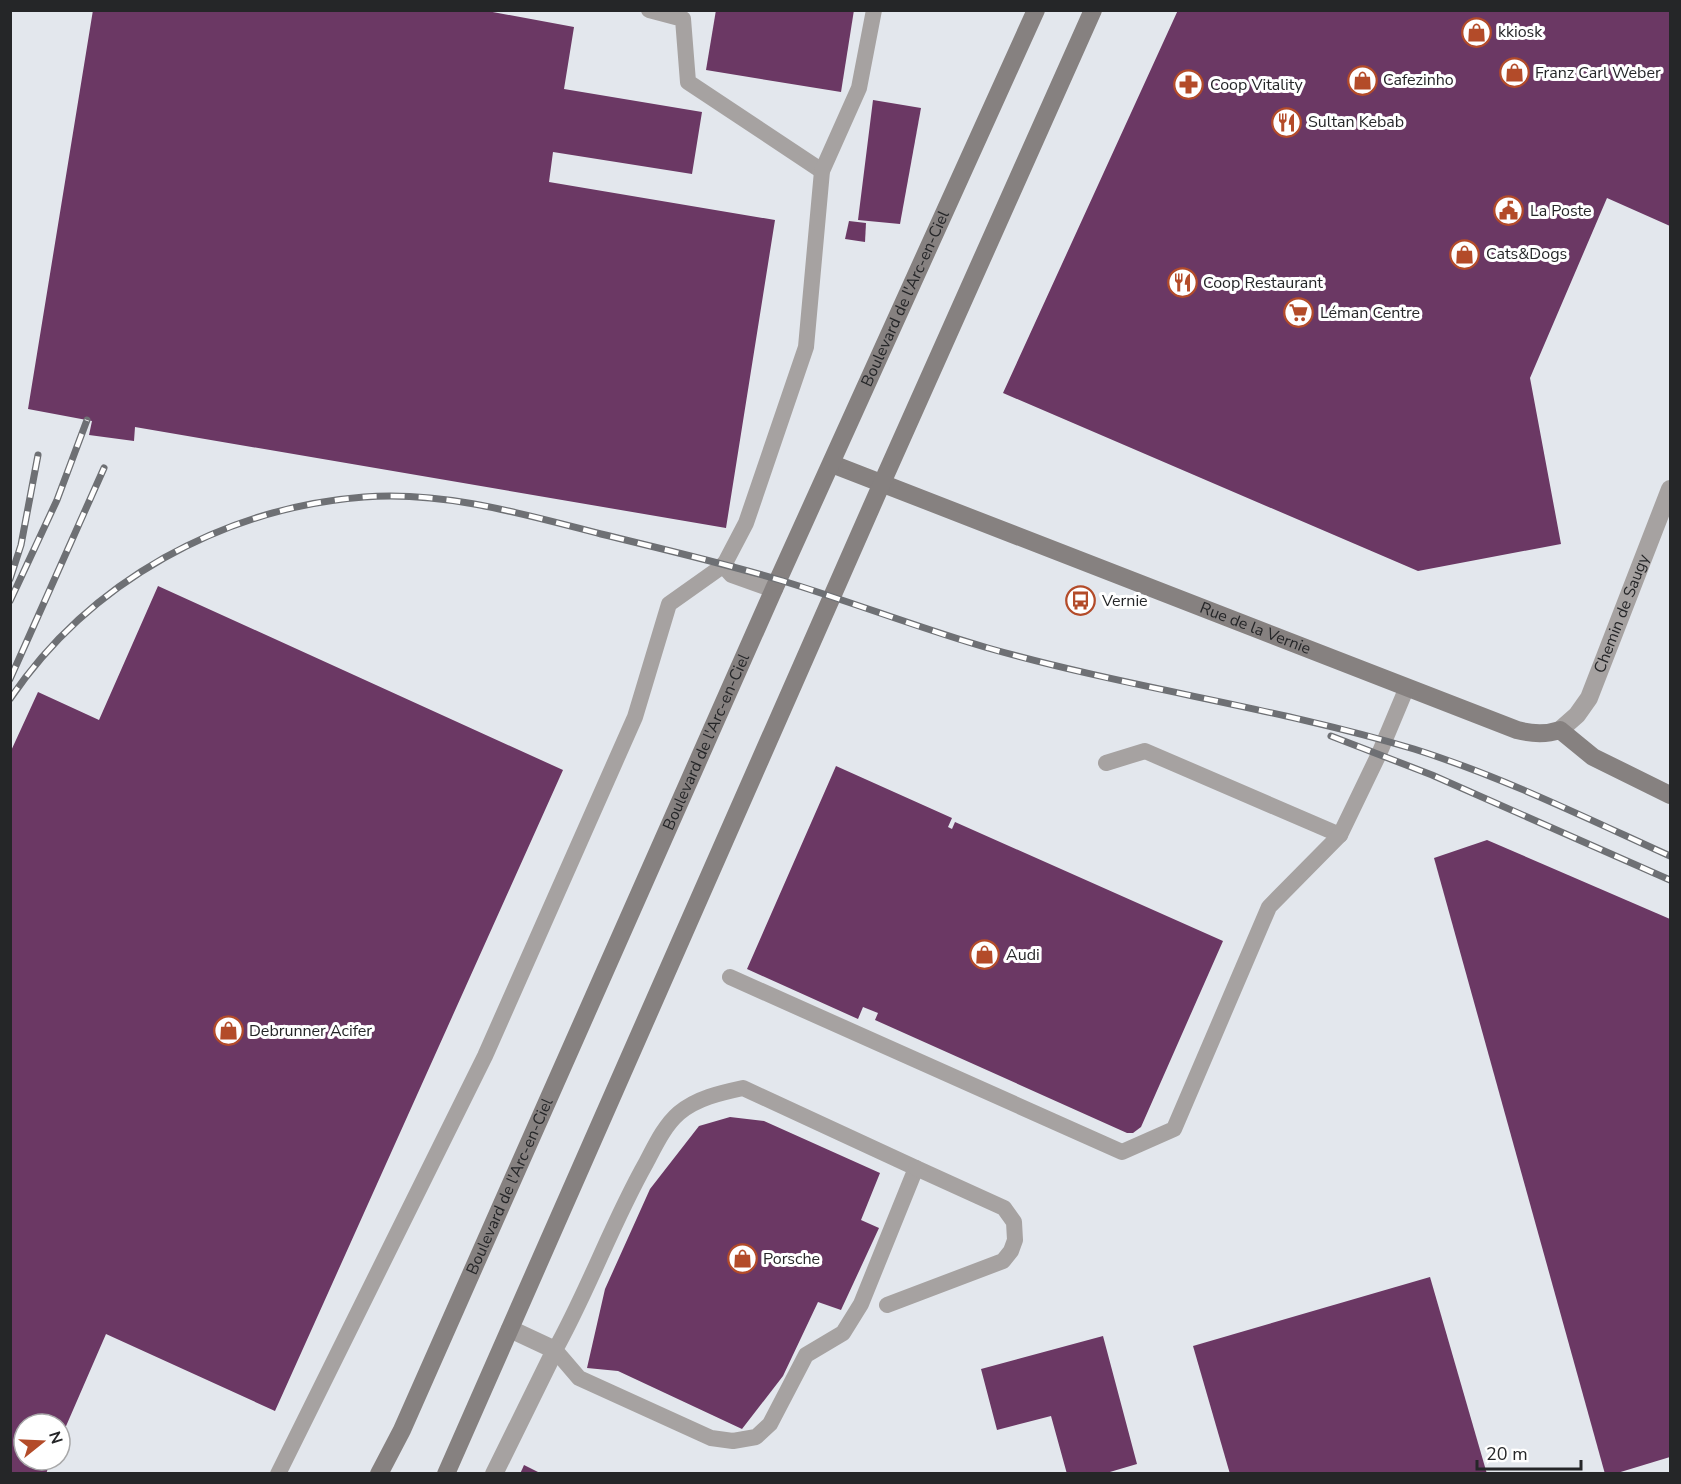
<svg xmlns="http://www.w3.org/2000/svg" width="1681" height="1484" font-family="'Nunito Sans',sans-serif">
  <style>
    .building { fill: #6b3864 }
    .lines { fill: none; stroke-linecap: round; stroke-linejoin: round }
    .lane { stroke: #a6a2a1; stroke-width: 16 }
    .street { stroke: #a6a2a1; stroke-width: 18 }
    .secondary { stroke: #868180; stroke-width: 18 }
    .rail-casing { stroke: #6e7074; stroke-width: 7 }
    .rail { stroke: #fff; stroke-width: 4.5; stroke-dasharray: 14; stroke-linecap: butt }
    .labels { text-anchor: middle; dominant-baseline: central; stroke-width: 6; stroke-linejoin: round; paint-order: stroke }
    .poi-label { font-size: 16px; fill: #252628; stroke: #fff; text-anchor: start }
    .street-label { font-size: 16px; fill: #252628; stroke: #fff }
  </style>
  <rect width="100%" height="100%" fill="#e3e7ed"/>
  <g class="building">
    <polygon points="93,10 482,10 574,27 564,89 702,112 692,174 553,152 549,182 775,220 726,528 135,427 134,441 89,435 92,421 28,409"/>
    <polygon points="716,10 854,10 841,92 706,70"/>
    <polygon points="1178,10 1670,10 1670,226 1607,198 1530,378 1561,544 1418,571 1003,393"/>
    <polygon points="873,100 921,108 900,224 858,220"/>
    <polygon points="849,221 866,223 865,242 845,239"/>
    <polygon points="158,586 563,770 275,1411 106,1334 60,1440 60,1424 24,1424 24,1460 51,1460 46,1474 10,1474 10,753 38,692 99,720"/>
    <polygon points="836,766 952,818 948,827 952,829 955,822 1223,941 1141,1127 1133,1133 1127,1133 875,1020 878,1013 863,1007 858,1019 747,969"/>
    <polygon points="1487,840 1670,919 1670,1457 1614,1474 1605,1474 1434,858"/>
    <polygon points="730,1117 764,1121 880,1173 861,1220 879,1228 841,1310 818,1302 783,1376 742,1429 618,1371 587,1368 605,1289 650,1189 699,1126"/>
    <polygon points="1430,1277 1487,1474 1230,1474 1193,1346"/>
    <polygon points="1103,1336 1137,1464 1103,1474 1067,1474 1051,1416 997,1430 981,1369"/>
    <polygon points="524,1465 542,1474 520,1474"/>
  </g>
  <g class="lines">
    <g class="lane">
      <polyline points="649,10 683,19 688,82 822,171"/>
      <polyline points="1106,763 1145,751 1340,835"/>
      <polyline points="730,977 1122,1152 1174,1129 1269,907 1340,835 1379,754 1407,687"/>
      <path d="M743,1088L916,1168L861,1304L843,1333L806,1355L770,1424L756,1437L733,1441L711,1438L579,1378L555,1350C589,1289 612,1223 646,1163C655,1146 664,1126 679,1113C697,1098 720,1093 743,1088Z"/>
      <polyline points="887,1305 1003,1261 1011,1251 1015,1240 1014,1222 1004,1208 916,1168"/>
      <polyline points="278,1474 485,1056 635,717 669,604 724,565 746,523 806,347 822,171 859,88 874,10"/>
    </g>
    <g class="street">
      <polyline points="724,565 732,574 774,589"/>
      <path id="s1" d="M1560,730L1577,715L1589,698L1670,489"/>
      <polyline points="494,1474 555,1350 510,1329"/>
    </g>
    <g class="secondary">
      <path id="s2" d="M832,464L1517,730C1532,734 1545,735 1560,730L1593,757L1670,795"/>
      <path id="s3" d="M379,1474L402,1430L774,589L1036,10"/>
      <polyline points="446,1474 882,483 1093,10"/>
    </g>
    <defs>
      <g id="rail">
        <polyline points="10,579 21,545 38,455"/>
        <polyline points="10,601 57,500 87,420"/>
        <polyline points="10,679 104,468"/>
        <path d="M10,699C90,581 223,508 364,497C445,491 523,514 601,534C662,549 723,563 783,581C852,602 919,628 988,648C1128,688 1274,707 1414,749C1503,777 1586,818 1670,856"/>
        <polyline points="1331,736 1432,775 1670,880"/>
      </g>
    </defs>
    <use href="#rail" class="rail-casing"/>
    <use href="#rail" class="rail"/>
  </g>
  <defs>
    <symbol id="shop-ring" viewBox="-11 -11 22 22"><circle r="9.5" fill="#fff" stroke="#b34b29" stroke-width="1.5"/><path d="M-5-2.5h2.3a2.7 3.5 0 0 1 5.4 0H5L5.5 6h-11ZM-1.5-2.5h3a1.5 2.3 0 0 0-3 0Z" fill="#b34b29"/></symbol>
    <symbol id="pharmacy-ring" viewBox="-11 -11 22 22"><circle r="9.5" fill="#fff" stroke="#b34b29" stroke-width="1.5"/><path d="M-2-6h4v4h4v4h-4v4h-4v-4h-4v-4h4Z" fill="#b34b29"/></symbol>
    <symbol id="restaurant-ring" viewBox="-11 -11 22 22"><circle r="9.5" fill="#fff" stroke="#b34b29" stroke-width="1.5"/><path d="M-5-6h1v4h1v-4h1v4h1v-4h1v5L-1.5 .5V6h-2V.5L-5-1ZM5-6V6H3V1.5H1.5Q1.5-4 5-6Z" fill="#b34b29"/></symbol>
    <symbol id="civic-ring" viewBox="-11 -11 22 22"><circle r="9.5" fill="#fff" stroke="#b34b29" stroke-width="1.5"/><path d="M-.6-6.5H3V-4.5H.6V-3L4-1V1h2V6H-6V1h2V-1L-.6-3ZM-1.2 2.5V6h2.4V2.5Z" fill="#b34b29"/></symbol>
    <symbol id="supermarket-ring" viewBox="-11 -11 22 22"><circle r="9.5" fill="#fff" stroke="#b34b29" stroke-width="1.5"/><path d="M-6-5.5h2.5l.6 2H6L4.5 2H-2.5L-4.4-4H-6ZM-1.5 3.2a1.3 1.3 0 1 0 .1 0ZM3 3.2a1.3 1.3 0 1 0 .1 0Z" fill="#b34b29"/></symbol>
    <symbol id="bus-ring" viewBox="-11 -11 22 22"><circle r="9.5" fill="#fff" stroke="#b34b29" stroke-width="1.5"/><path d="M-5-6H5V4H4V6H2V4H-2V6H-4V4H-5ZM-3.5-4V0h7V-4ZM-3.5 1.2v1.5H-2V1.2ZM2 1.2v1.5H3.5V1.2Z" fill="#b34b29"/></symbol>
  </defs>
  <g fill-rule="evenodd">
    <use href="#shop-ring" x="1460" y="16" width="33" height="33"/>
    <use href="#shop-ring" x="1498" y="56" width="33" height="33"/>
    <use href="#shop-ring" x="1346" y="64" width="33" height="33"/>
    <use href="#pharmacy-ring" x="1172" y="68" width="33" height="33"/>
    <use href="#restaurant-ring" x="1270" y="106" width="33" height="33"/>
    <use href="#civic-ring" x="1492" y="194" width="33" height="33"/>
    <use href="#shop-ring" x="1448" y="238" width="33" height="33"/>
    <use href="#restaurant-ring" x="1166" y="266" width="33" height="33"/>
    <use href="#supermarket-ring" x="1282" y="296" width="33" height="33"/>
    <use href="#bus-ring" x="1064" y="584" width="33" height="33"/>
    <use href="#shop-ring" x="968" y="938" width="33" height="33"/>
    <use href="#shop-ring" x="212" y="1014" width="33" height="33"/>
    <use href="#shop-ring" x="726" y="1242" width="33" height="33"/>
  </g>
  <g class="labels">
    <g class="poi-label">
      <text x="1498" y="32">kkiosk</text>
      <text x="1535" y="73">Franz Carl Weber</text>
      <text x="1383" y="80">Cafezinho</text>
      <text x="1210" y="85">Coop Vitality</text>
      <text x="1308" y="122">Sultan Kebab</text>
      <text x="1530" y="211">La Poste</text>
      <text x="1486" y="254">Cats&amp;Dogs</text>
      <text x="1203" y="283">Coop Restaurant</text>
      <text x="1320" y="313">Léman Centre</text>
      <text x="1102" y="601">Vernie</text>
      <text x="1006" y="955">Audi</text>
      <text x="249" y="1031">Debrunner Acifer</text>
      <text x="763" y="1259">Porsche</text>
    </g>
    <g class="street-label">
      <text stroke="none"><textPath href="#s3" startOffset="1288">Boulevard de l'Arc-en-Ciel</textPath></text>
      <text stroke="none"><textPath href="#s1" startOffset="134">Chemin de Saugy</textPath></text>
      <text stroke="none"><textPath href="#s2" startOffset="454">Rue de la Vernie</textPath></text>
      <text stroke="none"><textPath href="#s3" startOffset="802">Boulevard de l'Arc-en-Ciel</textPath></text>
      <text stroke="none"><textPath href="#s3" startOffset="316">Boulevard de l'Arc-en-Ciel</textPath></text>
    </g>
  </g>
  <rect width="1681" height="1484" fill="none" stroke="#252628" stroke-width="24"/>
  <g transform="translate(42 1442) rotate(72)"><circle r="28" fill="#ffffff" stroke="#a8a8a9" stroke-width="1.5"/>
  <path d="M0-4.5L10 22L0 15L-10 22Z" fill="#b34b29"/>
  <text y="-9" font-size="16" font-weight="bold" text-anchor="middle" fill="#252628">N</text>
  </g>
  <path d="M1477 1460v9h104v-9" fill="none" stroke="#252628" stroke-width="3"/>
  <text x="1486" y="1460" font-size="18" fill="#252628" stroke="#ffffff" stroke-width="4.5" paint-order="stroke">20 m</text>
</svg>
